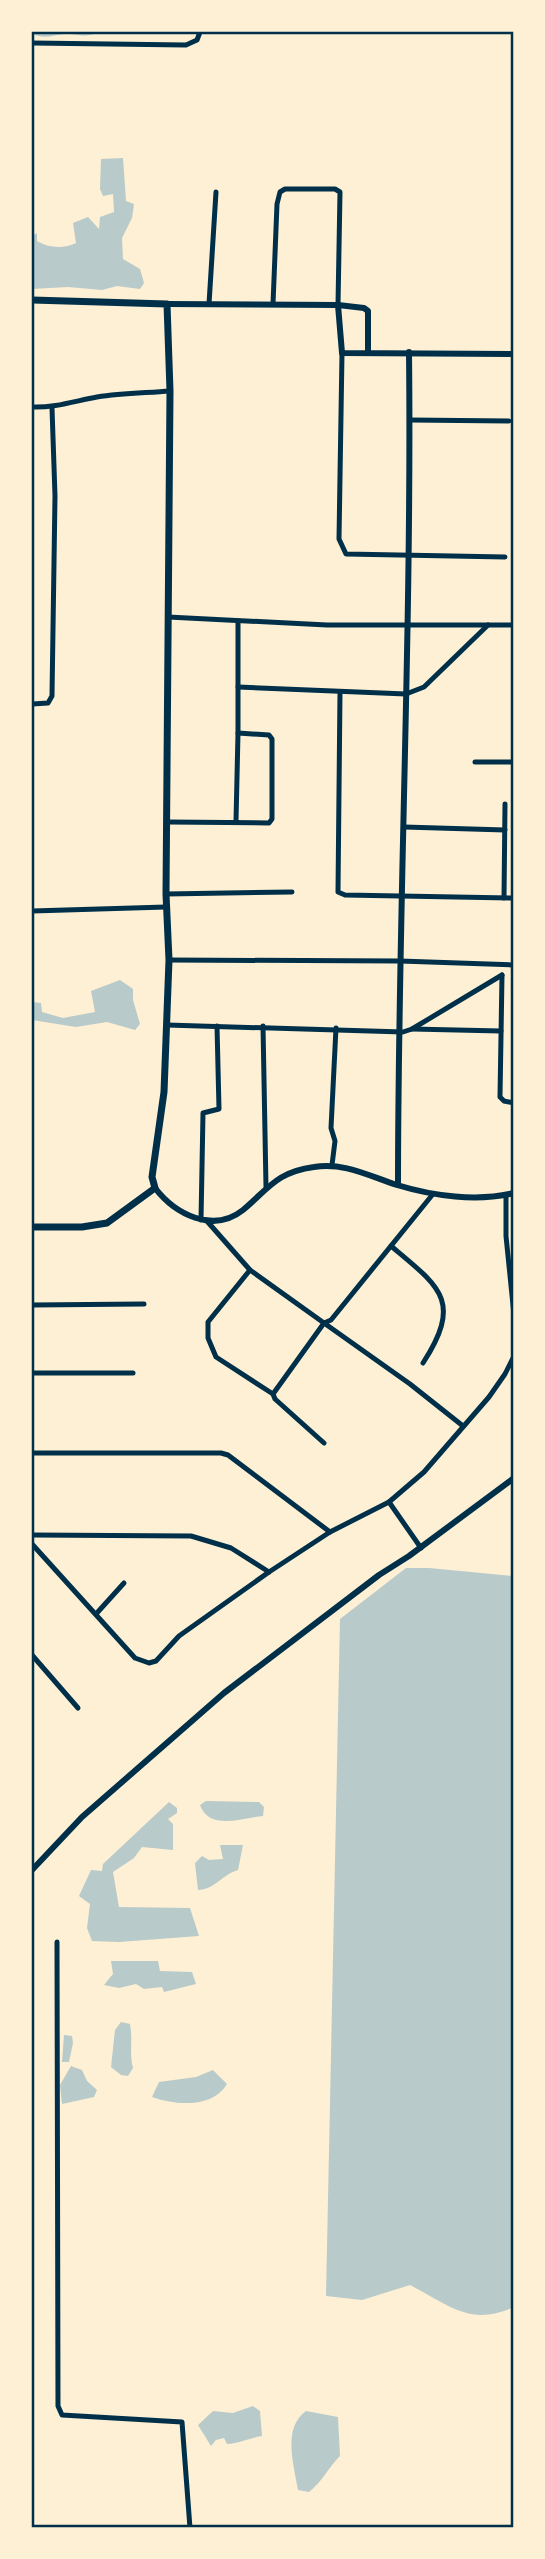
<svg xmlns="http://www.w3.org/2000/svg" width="545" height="2559" font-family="'Titillium Web',sans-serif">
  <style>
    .green { fill: #b9caca }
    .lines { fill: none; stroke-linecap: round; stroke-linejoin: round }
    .minor { stroke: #003049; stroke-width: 5 }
    .tertiary { stroke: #003049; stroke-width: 6 }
    .secondary { stroke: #003049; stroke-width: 7 }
    .neatline { fill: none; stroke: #003049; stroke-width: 2.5 }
  </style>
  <rect width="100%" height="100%" fill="#fdf0d5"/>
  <g class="green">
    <path d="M34,32H100C82,39 80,33 64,34C53,35 47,39 35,35Z"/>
    <path d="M123,158L126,201L134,204L132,218L122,238L123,259L140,269L144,283L140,289L117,286L102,290L68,287L32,289V236L37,233V241C48,248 64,249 76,243L73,223L88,217L99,229L100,217L114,212L113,194L103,196L100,189L101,159Z"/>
    <polygon points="120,980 133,989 133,1000 140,1024 135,1030 107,1022 76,1027 32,1020 32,1002 41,1003 42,1012 63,1018 95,1012 91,991"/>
    <path d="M406,1568H429L513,1576L514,2307C470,2327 449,2305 410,2285L362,2300L326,2296L340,1619Z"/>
    <path d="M206,1801L259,1802L264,1807L263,1816C242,1818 209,1831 200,1805Z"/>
    <polygon points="169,1802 177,1808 177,1813 168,1819 173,1824 173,1850 142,1847 134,1858 113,1872 119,1907 190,1908 199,1936 119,1942 92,1941 87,1928 90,1904 79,1896 91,1870 102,1871 103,1864"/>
    <path d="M220,1845H243L238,1870C223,1874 214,1890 198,1890L195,1863L202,1856L209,1860L223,1859Z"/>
    <polygon points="111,1961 158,1961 160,1971 192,1972 196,1984 164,1992 162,1987 144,1989 136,1984 119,1988 104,1985 113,1974"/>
    <path d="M121,2022L130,2024C133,2039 129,2054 133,2068L128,2076L121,2075L111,2067L115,2030Z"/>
    <polygon points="64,2035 72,2036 73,2043 69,2062 62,2062"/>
    <polygon points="71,2066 82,2070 87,2081 97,2090 94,2097 62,2104 60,2085"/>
    <path d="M213,2070L227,2084C212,2109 175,2105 152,2097L159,2082L196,2077Z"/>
    <path d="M253,2406L260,2411L262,2436C249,2438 240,2443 227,2444L224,2438L216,2440L211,2446L198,2425L213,2411L233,2413Z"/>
    <path d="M306,2411L338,2417L340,2456C328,2468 322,2482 309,2492L298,2490C294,2465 282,2428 306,2411Z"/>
  </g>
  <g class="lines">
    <g class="minor">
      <polyline points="32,43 186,45 197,40 200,32"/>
      <polyline points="209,304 216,192"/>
      <polyline points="273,304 277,204 280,192 285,189 335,189 340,192 338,305"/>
      <polyline points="342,353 339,539 346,554 505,557"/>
      <path d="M32,407C54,408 75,401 97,397C122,393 146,393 170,391"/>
      <polyline points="410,420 509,421"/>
      <polyline points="168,617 327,625 514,625"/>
      <polyline points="238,621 238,733"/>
      <polyline points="238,687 406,694 424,687 488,625"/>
      <polyline points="340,692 338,892 345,895 514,898"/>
      <polyline points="32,704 48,703 52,696 55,496 52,408"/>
      <polyline points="475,762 514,762"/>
      <polyline points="168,822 269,823 272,819 272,739 269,735 238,733 236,821"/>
      <polyline points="404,827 505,830"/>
      <polyline points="166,894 292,892"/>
      <polyline points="504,898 505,804"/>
      <polyline points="32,911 166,907"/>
      <polyline points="169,960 400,961 514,965"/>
      <polyline points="502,975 500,1097 504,1101 514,1103"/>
      <polyline points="167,1025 403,1032 412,1029 502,975"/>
      <polyline points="263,1026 266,1187"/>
      <polyline points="412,1029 501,1031"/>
      <polyline points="332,1165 335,1141 331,1128 336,1028"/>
      <polyline points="506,1195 506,1236 514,1315"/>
      <polyline points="201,1220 203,1113 219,1109 217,1026"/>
      <polyline points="206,1220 250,1270 324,1323 331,1320 433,1194"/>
      <path d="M391,1246C440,1287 463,1301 423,1363"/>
      <polyline points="250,1270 208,1322 208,1338 216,1357 273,1394 275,1399 324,1443"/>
      <polyline points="32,1305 144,1304"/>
      <polyline points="32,1373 133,1373"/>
      <polyline points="273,1394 324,1323 410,1384 463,1426"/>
      <polyline points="32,1453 221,1453 228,1455 330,1532"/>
      <polyline points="389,1502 424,1472 489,1397 505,1374 514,1356"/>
      <polyline points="32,1535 191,1536 231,1548 269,1572"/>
      <polyline points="32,1544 135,1658 149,1663 156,1661 179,1636 269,1572 330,1532 389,1502 421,1548"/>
      <polyline points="96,1614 124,1583"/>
      <polyline points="32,1655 78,1708"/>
      <polyline points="57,1942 58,2406 62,2415 182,2422 190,2528"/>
    </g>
    <g class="tertiary">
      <polyline points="167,304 338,305 364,308 368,311 368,352"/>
      <polyline points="338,305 342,353 514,354"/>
      <path d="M398,1185C398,907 412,630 409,352"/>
      <path d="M155,1188C175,1214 213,1234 243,1210C269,1188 277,1172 314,1167C344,1162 369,1176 397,1185C433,1196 477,1202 514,1193"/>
      <polyline points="32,1870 82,1817 224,1693 379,1575 409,1556 514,1478"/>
    </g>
    <polyline class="secondary" points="32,300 167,304 170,391 166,894 169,960 164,1092 152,1177 155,1188 107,1223 82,1227 32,1227"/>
  </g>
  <rect width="545" height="2559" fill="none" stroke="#fdf0d5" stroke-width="66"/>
  <rect x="33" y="33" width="479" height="2493" class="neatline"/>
</svg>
